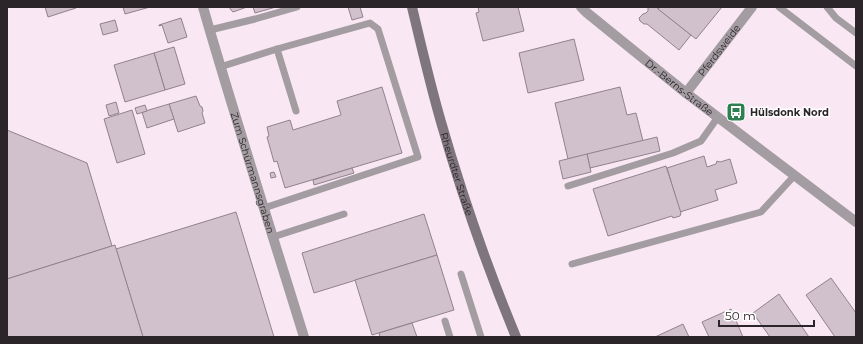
<svg xmlns="http://www.w3.org/2000/svg" width="863" height="344" font-family="Montserrat,sans-serif">
  <style>
    .building { fill: #d1c1cd; stroke: #91828d }
    .lines { fill: none; stroke-linecap: round; stroke-linejoin: round }
    .lane { stroke: #a39ca1; stroke-width: 7 }
    .street { stroke: #a39ca1; stroke-width: 10 }
    .secondary { stroke: #7f757c; stroke-width: 10 }
    .labels { text-anchor: middle; dominant-baseline: central; stroke-width: 3; stroke-linejoin: round; paint-order: stroke }
    .street-label { font-size: 10px; fill: #2b2429; stroke: #fff }
    .poi-label { font-size: 10px; font-weight: bold; fill: #2b2429; stroke: #fff; text-anchor: start }
  </style>
  <rect width="100%" height="100%" fill="#f9e8f4"/>
  <g class="building">
    <polygon points="45,7 76,7 76,8 48,17"/>
    <polygon points="123,7 150,7 125,14"/>
    <polygon points="229,7 247,7 233,12 231,10"/>
    <polygon points="253,7 276,7 255,13"/>
    <polygon points="348,7 360,7 363,17 352,20"/>
    <polygon points="478,7 518,7 524,31 483,41 476,13 479,12"/>
    <polygon points="648,7 656,7 691,35 679,50 647,24 644,24 640,21 639,18 643,14 646,13 648,11"/>
    <polygon points="660,7 722,7 696,39 658,9"/>
    <polygon points="181,18 187,37 168,43 162,25 159,26 159,25"/>
    <polygon points="115,20 118,31 103,35 100,24"/>
    <polygon points="574,39 584,80 528,93 519,53"/>
    <polygon points="174,47 185,84 165,90 154,53"/>
    <polygon points="154,53 165,90 125,102 114,65"/>
    <polygon points="382,87 402,153 285,188 277,161 274,162 267,137 269,136 267,127 290,120 293,130 341,115 337,101"/>
    <polygon points="620,87 627,115 636,113 643,141 568,159 555,103"/>
    <polygon points="196,96 200,106 202,107 203,111 202,113 205,123 178,132 169,104"/>
    <polygon points="116,102 119,113 109,116 106,105"/>
    <polygon points="169,104 174,119 147,128 142,112"/>
    <polygon points="145,105 147,111 137,114 135,108"/>
    <polygon points="132,110 145,154 117,163 104,119"/>
    <polygon points="7,130 87,163 112,246 7,279"/>
    <polygon points="657,137 660,151 590,168 587,154"/>
    <polygon points="587,154 591,172 563,179 559,161"/>
    <polygon points="704,156 707,167 716,164 717,161 720,162 730,159 737,183 715,190 718,200 680,212 667,168"/>
    <polygon points="666,166 681,213 680,216 673,218 672,216 608,236 593,189"/>
    <polygon points="352,168 354,173 314,185 313,180"/>
    <polygon points="274,172 276,177 271,178 270,173"/>
    <polygon points="236,212 274,337 143,337 116,249"/>
    <polygon points="424,214 437,255 314,293 302,253"/>
    <polygon points="115,245 143,337 7,337 7,279"/>
    <polygon points="437,255 454,310 372,335 355,280"/>
    <polygon points="831,278 856,313 856,337 835,337 806,295"/>
    <polygon points="779,294 809,337 770,337 753,313"/>
    <polygon points="731,309 743,337 709,337 702,322"/>
    <polygon points="412,323 417,337 380,337 379,333"/>
    <polygon points="683,324 689,337 655,337"/>
  </g>
  <g class="lines">
    <g class="lane">
      <polyline points="779,7 856,66"/>
      <polyline points="827,7 836,18 856,33"/>
      <polyline points="210,30 255,19 297,7"/>
      <polyline points="277,49 296,111"/>
      <polyline points="220,67 277,49 370,23 378,29 418,157 264,208"/>
      <polyline points="568,186 673,153 701,141 718,117"/>
      <polyline points="273,237 344,214"/>
      <polyline points="572,264 761,212 795,175"/>
      <polyline points="461,274 481,337"/>
      <polyline points="445,321 450,337"/>
    </g>
    <g class="street">
      <path id="s1" d="M203,7C235,118 270,227 304,337"/>
      <path id="s2" d="M581,7L586,12L686,93L856,222"/>
      <path id="s3" d="M686,93L752,7"/>
    </g>
    <path class="secondary" id="s4" d="M412,7C421,45 430,84 441,122C462,195 487,267 516,337"/>
  </g>
  <defs>
    <symbol id="bus-square" viewBox="-11 -11 22 22"><rect x="-9" y="-9" width="18" height="18" rx="4" fill="#2e8051" stroke="#fff"/><path d="M-5-6H5V4H4V6H2V4H-2V6H-4V4H-5ZM-3.5-4V0h7V-4ZM-3.5 1.2v1.5H-2V1.2ZM2 1.2v1.5H3.5V1.2Z" fill="#fff"/></symbol>
  </defs>
  <g fill-rule="evenodd">
    <use href="#bus-square" x="725" y="101" width="22" height="22"/>
  </g>
  <g class="labels">
    <g class="street-label">
      <text stroke="none"><textPath href="#s3" startOffset="54">Pferdsweide</textPath></text>
      <text stroke="none"><textPath href="#s2" startOffset="127">Dr.-Berns-Straße</textPath></text>
      <text stroke="none"><textPath href="#s1" startOffset="173">Zum Schürmannsgraben</textPath></text>
      <text stroke="none"><textPath href="#s4" startOffset="173">Rheurdter Straße</textPath></text>
    </g>
    <g class="poi-label">
      <text x="750" y="112">Hülsdonk Nord</text>
    </g>
  </g>
  <rect width="863" height="344" fill="none" stroke="#2b2429" stroke-width="16"/>
  <path d="M719 320v6h95v-6" fill="none" stroke="#2b2429" stroke-width="2"/>
  <text x="725" y="320" font-size="12" fill="#2b2429" stroke="#ffffff" stroke-width="3" paint-order="stroke">50 m</text>
</svg>
